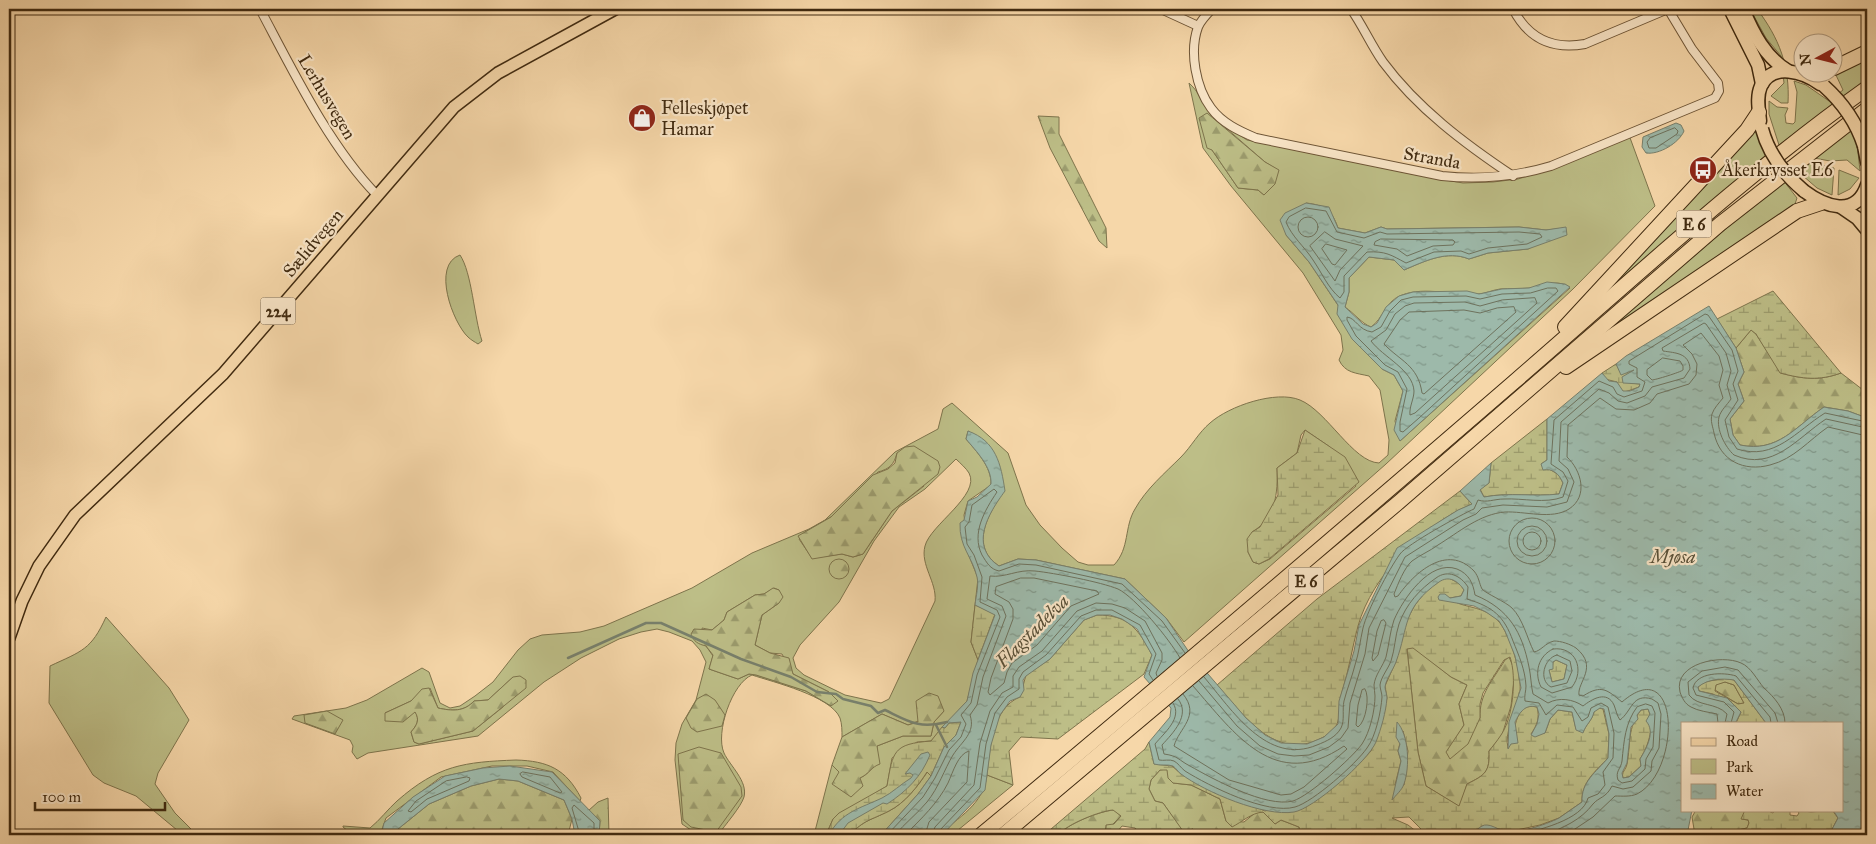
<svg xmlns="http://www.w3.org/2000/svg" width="1876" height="844" font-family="'IM FELL Great Primer',serif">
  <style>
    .green { fill: #bdbe87; stroke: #7e744c; fill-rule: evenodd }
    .forest { fill: url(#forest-firs); stroke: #7e744c }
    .wetland { fill: url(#wetland-marsh); stroke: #7e744c; fill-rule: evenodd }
    .water { fill: url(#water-ripples); stroke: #78806c; fill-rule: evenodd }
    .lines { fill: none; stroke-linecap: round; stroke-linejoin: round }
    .shore { stroke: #6e725d; stroke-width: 1 }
    .stream { stroke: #78806c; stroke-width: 2.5 }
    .minor-casing { stroke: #6e5536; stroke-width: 10 }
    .primary-casing { stroke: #402a10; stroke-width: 14 }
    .trunk-casing { stroke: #402a10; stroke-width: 15 }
    .motorway-casing { stroke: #402a10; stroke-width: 16 }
    .minor { stroke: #f9e5c7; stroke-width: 8 }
    .primary { stroke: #f6d7a9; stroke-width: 11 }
    .trunk { stroke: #f6d7a9; stroke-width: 12 }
    .motorway { stroke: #f6d7a9; stroke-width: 14 }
    .trunk-bridge-casing { stroke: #402a10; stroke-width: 15; stroke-linecap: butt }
    .trunk-bridge { stroke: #f6d7a9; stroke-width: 12 }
    .labels { text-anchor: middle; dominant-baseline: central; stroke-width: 4.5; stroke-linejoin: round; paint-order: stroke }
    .shield { fill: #f9e5c7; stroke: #786247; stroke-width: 1 }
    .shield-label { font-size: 16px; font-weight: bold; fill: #402a10 }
    .street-label { font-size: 18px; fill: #402a10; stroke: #f9e5c7 }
    .poi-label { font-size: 18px; fill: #402a10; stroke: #f9e5c7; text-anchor: start }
    .water-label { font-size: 19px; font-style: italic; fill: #574e36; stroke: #f9e5c7 }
  </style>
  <defs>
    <pattern id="forest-firs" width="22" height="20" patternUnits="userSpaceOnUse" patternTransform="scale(1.25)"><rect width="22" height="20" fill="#bdbe87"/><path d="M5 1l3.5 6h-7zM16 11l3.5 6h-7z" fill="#9b9b6d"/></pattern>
    <pattern id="wetland-marsh" width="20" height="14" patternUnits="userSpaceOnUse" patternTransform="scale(1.25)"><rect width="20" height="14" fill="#bdbe87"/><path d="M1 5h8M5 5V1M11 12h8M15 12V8" fill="none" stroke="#9b9b6d"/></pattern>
    <pattern id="water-ripples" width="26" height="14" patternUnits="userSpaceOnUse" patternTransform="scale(1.25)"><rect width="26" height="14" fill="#9db9aa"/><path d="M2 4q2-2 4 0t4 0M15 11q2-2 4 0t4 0" fill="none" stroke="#819789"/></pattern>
  </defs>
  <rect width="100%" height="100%" fill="#f6d7a9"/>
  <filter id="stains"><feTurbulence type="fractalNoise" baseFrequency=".004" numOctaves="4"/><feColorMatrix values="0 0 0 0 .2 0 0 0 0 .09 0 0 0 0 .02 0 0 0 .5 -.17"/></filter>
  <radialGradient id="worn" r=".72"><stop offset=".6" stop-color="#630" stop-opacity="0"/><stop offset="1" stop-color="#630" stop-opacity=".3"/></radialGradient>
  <g class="green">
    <path d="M1750,9H1757C1779,38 1790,66 1788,103H1781L1771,96L1784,83L1781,56L1766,38Z"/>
    <polygon points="1867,56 1867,79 1779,145 1769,114 1769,101 1777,107 1788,108 1785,115 1786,123 1793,124 1795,122 1797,92 1794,81 1806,85 1829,101 1843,90 1835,73"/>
    <path d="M1189,83C1198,91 1202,101 1210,111C1220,124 1234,131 1247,140L1422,176L1463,183L1493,182L1518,179L1544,171L1629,135L1655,206L1573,289L1386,464L1184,642L1166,618L1125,579L1036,560L1018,559L999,566C969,546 988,514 1004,491L986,442L968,431L966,439C976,451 992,467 991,485L968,501L964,515L969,556L978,578L971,642L978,660L967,701L931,741L917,742L892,758L887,786L833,819L826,835H814L832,765L839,772L860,778C873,772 878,760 877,746L903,736H931L934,722L944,711L908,725L882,714L842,737C842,731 842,724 840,718C831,696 773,682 752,675C732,683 715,733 724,753C730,766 748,781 744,797C741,807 725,825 718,835L691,830L682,824L675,760L676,743L682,724L696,700L706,662L700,650L692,641L669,632L657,629L641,632L619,639L581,658L544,682L478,736L368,753L357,759L352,752L353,746L350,740L292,719L294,716L346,708L367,700L422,668L429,672L440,703L450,708L460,706L475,696L493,682L518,650L530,639L542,635L580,632L604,626L692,588L752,553L809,529L825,520L895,452L938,429L943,409L952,403L1008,453L1026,505L1040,525L1062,548L1078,562L1088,565H1114C1130,548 1124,527 1135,509C1146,489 1165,473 1181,457C1191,447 1199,432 1210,423C1229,406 1276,390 1300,400C1327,411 1353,462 1379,463L1388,455L1389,440L1380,390L1369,376C1356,373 1345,373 1339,360L1343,350L1341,335L1303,273L1231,186L1203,148ZM1211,115L1265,162L1278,170L1264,195L1258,190L1238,188L1212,150ZM1306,203C1324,205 1332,210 1338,228L1365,233L1381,227L1387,229L1519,227L1546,230L1566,228L1528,249L1488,253L1469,259C1447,250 1425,261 1404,270L1394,260L1369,257L1349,278V292L1345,307C1355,314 1361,323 1371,327C1383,319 1386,300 1402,295C1426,286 1453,296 1478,294C1485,294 1492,290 1500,289C1510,288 1520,289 1530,288C1544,286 1557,278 1570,288L1400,441L1395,421L1403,391L1394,375L1382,369L1376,362L1309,262L1286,235ZM1305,430L1330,447L1356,486L1270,559L1259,564L1253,562L1248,552L1252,532C1276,518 1278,493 1277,468L1297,453L1301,435ZM897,453L924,486L892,511L863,554L853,557L842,554L812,558L799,539L805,532L831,517L878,472C889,469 894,465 897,453ZM956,459C960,463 966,468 969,473C981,495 930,525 925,546C920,565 937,582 935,601L889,699L881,703L845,695L804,675L796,668L793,658L800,645L839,602L874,541L899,507L925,489ZM774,588L779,590V603L762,615L755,645L770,653L782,654L793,674L829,692L831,706L806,691L756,675L749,674L738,679L709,669L713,656L706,646L702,628L712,630L724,620L727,612L755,595L764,594ZM513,677L503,707L473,731L419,744L414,742L411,732C417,725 420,720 415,711L385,713L411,701L430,688L438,708C452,711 464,712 474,701L488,700Z"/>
    <polygon points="1850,129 1857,143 1860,171 1847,160 1830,161 1814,158"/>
    <polygon points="1753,130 1758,134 1766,155 1589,307"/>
    <polygon points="1806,162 1834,168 1832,195 1817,188 1795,169"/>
    <polygon points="1839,170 1859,178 1850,189 1838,195"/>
    <polygon points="1783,180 1797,198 1795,204 1598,338"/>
    <path d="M460,255C472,273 474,317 482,341L478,344C475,342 471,340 468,337C453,323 431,265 460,255Z"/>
    <path d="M106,617L169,688L189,720L158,773L155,784L175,813L197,835H183L136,796L104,783L93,775L49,703L50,666C82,651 91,650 106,617Z"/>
    <path d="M516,760C548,761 566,769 581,798L580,801L553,772L527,766H492L441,777L386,818L380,835H353L343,827V826L370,828C380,820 388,809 397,801C438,765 464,762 516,760Z"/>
    <path d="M928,771L931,776L918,794L881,835H849C866,819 869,821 889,811C905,803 918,786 928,771Z"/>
    <path d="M987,775L1013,785L952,835H938C958,818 984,804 987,775Z"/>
  </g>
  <g class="forest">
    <polygon points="1207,113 1265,162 1279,170 1275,184 1264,195 1258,190 1238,188 1212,150 1207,148 1199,118"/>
    <polygon points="1038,116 1059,117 1059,134 1106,228 1107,248 1099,241 1050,148"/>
    <path d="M1751,330L1756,334L1781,373C1803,379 1819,381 1841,373L1867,393V418L1848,411L1824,407C1795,427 1778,453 1740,445L1733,435L1730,419L1744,401L1738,384L1744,372L1736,348Z"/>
    <polygon points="914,446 938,461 940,467 938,474 892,511 863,554 853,557 842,554 812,559 798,536 831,517 873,475 888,469 895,463 897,453 905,447"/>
    <circle cx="839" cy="569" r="10"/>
    <path d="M773,588L779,590L783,597L779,603L762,615L755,645L770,653L789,658L793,674L829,692L838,701L831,706L806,691L756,675L749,674L738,679L709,669L713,655L706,646C698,644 694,642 691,634L694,629L712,630L724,620L727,612L755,595L764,594Z"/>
    <path d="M1413,647L1451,677L1467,685L1459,704L1464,725L1447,752L1480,718C1479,694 1493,680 1505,660L1509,657L1515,671L1511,706L1502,735L1489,751C1490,772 1485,775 1467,784L1460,807L1426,786L1418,752L1407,649Z"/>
    <path d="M520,676L526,680V688L473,731L419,744L414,742L411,732C417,725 420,720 415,712L403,722L385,721V713L411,701L422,689L429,688L438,708C452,711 464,712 474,701L488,700L513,677Z"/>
    <polygon points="1725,682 1734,685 1744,703 1738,704 1715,690 1716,684"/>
    <path d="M929,693L938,696L944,711L934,722L931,736H903L877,746L880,764C871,767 869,774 860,778L863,786L851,797L832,784L839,772L832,765L842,737L882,714L908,725L918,722L916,701Z"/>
    <polygon points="706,694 715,700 725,715 722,726 697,732 691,728 686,718 697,699"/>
    <polygon points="327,711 343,720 335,734 305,723 304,715"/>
    <polygon points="699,747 721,753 741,787 742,796 716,832 691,827 683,820 678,754"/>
    <polygon points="1167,769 1173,783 1191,785 1220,799 1226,821 1244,822 1255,813 1263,812 1275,824 1281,820 1299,827 1303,835 1196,835 1193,829 1183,832 1163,803 1155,801 1149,789 1151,780 1160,770"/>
    <polygon points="499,779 518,781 564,800 572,819 568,835 396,835 398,829 429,804 471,786"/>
    <polygon points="608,798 609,835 599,835 600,821 588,811 598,802"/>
    <path d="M1114,810L1121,816L1105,832V835H1058C1067,824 1100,811 1114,810Z"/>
    <polygon points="1696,810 1745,810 1742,819 1748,820 1749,823 1747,828 1723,833 1720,832 1713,835 1695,835 1692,817"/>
  </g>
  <g class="wetland">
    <path d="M1773,291L1841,373C1819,381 1803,379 1780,373L1756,334L1751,330L1736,348L1717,319Z"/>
    <polygon points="1616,364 1621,372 1634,369 1625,377 1630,383 1640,384 1639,387 1625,392 1620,390 1617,382 1605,379 1602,373"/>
    <path d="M1547,419V460L1541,464L1559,475L1563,483L1559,494C1534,497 1510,492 1484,497L1480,489L1489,483L1491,463Z"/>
    <polygon points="1305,430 1345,457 1359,482 1269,559 1259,564 1253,562 1248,552 1247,539 1252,532 1260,527 1278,495 1277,468 1297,453"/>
    <path d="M1460,491L1472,504C1424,524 1372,575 1358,626C1352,648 1349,670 1342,692C1338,703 1342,720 1334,729C1329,735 1322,738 1315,741C1272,758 1242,713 1217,685L1317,599Z"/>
    <path d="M1449,578L1460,584L1464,590L1461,596L1450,598C1460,609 1485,604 1500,623C1512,639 1524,680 1519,699C1515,714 1504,733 1508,748C1517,735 1512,701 1537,707C1540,718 1537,725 1531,734L1545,733L1550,719L1558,710L1572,712L1576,729L1583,732C1586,724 1592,721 1594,711L1599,708L1603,709L1609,734L1608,758C1596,771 1581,782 1582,802L1559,818L1540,825L1512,831L1482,826L1473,834L1467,835H1427L1409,817L1392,818L1408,825L1421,835H1303L1299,827L1281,820L1275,824L1263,812C1251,813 1242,822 1232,827L1226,821L1220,799L1191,785L1173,783L1168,778L1167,770H1160L1151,780L1149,789L1155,801L1163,803L1183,831L1193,829L1196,835H1140L1135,828L1122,826L1117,832L1119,835H1105L1106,825L1114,824L1121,816L1113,810C1100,811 1067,824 1058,835H1044L1145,749L1149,742L1154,764L1172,766L1181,774L1196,782L1265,811L1325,793L1356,767L1371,751L1381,724L1387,698L1385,686L1396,661L1404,625L1415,605L1426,591L1442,579ZM1413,648L1451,677L1467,685L1459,704L1464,725L1446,752L1450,759L1468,744L1480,718V704L1483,693L1504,660L1510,657C1517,677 1513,718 1501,735C1497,741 1493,746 1489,751C1490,772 1485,775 1467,784L1459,806L1426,786L1418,752L1407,649ZM1403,731L1408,751L1404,785H1395L1401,761L1398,751Z"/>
    <polygon points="975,605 995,614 978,660 971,642"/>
    <path d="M1097,615C1129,615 1138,629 1152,655L1144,674L1058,739L1021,737L1009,751L1013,785L987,775C990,749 992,708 1020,697L1026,675L1050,659L1084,620Z"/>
    <polygon points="1556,660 1567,665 1564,679 1552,682 1549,670 1552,669 1553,662"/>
    <path d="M1726,678L1734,680L1766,723H1736L1741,712L1713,694L1699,691L1698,687L1704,682ZM1725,682L1734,685L1744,703L1738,704L1715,691L1716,685Z"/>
    <path d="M1648,709C1655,725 1649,745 1640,759L1641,766L1629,777L1623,778C1621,772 1626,770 1627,764C1631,743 1627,728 1641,710Z"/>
    <path d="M961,722L956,735L944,747L931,776L927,772C918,786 905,803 889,811C869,821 866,819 849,835H826L833,819L839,813L887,786C893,751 893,744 931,741L942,727L945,728L949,723Z"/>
    <polygon points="1745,810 1766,810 1773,813 1775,810 1790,810 1790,815 1797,816 1799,813 1797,810 1811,812 1832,810 1838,818 1829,835 1713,835 1716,832 1723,833 1747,828 1749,823 1748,820 1741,819"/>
  </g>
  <g class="water">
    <path d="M1676,123L1681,125L1684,131C1679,143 1659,155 1646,153L1642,147L1643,137Z"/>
    <path d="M1306,203L1329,207L1338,228L1365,233L1381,227L1387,229L1519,227L1546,230L1566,227L1567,235L1528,249L1488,253L1469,259C1447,250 1425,261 1404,270L1394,260L1369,257L1349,278V292L1345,307L1363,324L1371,327L1377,323L1386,307L1399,296L1413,292L1467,291L1479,294L1502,289L1529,288L1547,282L1565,284L1570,287L1400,441L1394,430L1403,391L1394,375L1382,369L1352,339L1337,314L1338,305L1309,262L1286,235L1280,220L1285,213Z"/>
    <path d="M1709,306L1736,348L1744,372L1738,384L1744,401L1730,419L1733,435L1740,445C1778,453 1795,427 1824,407L1848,411L1867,418V835H1829L1838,818L1833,810H1842V723H1766L1734,680C1721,678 1708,679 1698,687L1699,691L1727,698L1741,712L1736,722L1682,723V810H1692L1687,835H1467C1475,834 1480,824 1487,825C1492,825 1497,829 1502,830C1518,834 1545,825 1559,818C1567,813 1574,807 1582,802C1581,782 1596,772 1608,758L1609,734L1604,709L1600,708L1594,712C1592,721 1586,724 1583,733L1576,730L1572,712L1558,710L1550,719L1545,733L1535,737L1531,735L1537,724L1539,714L1537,707C1525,704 1520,712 1515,722L1518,743L1511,744L1508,749L1509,722L1521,688L1515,656L1505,631L1499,621L1486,612L1474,606L1439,600L1438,597L1440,594H1445L1450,598L1461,596L1464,590C1458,581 1449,575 1439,582C1402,608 1409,626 1396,662C1393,670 1386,679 1385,687C1385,690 1387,694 1387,698C1386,712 1381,729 1376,742C1368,761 1313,809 1294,812C1264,817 1205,792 1181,774C1178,772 1176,768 1173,766C1168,764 1160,766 1154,764L1149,742L1170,717L1171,708L1144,677L1152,655L1137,629L1122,619L1110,615H1097L1084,620L1050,659L1026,676L1023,680L1024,690L1020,697L1010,701L1000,715L991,745L985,790L942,835H881L918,794L931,776L944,747L956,735L961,722L949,723L945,728L942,727L967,701L973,673L995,615L975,605C976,596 979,585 977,577C972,556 959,547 960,523L964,520L968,501L977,497L991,484C992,467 976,451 966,439L968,431C996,441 1001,464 1005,491C988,514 969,546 999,566L1018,559L1036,560L1125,579L1166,618L1189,652L1246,718L1265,735L1281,743L1307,744L1324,737L1338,724L1339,701L1354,651L1359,625L1397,548L1458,510L1472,504L1460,491L1491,463L1489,483L1480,490L1484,497C1510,492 1534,497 1559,494L1563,483C1559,474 1553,468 1543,470L1541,464L1547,460V419L1602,373L1609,381L1617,382L1623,391H1630L1639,387L1640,384L1623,383L1622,377L1634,370L1621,375L1616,364L1626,356ZM1556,660L1567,665L1564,679L1552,682L1549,670L1553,669V662ZM1648,709L1650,714L1646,721C1656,732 1646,749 1640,759L1641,766L1629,777L1623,778L1622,773L1627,763L1631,727L1638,719L1637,715L1641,710Z"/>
    <path d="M1397,722C1409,735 1410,767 1404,784C1402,790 1396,795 1392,800L1401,761L1398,751L1400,744L1396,737Z"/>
    <path d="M928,752L930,755C921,777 907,791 887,804L883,803L848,823L839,835H829C841,812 861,808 882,798C892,793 901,784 911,778L913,775L910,773L905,774L921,754Z"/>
    <polygon points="510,766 552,772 600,821 599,835 575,835 572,819 564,800 518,781 499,779 471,786 429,804 398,829 396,835 381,835 384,823 413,797 445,776 483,768"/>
  </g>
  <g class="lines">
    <g class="shore">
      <polygon points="1675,128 1678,131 1677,134 1656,148 1649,148 1647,142 1650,138"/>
      <path d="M1306,208L1326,211L1337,232L1364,238L1380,232L1387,234L1519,232L1540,234L1542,237L1527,244L1488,248L1469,254L1461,251L1434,252L1406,263C1391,255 1386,251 1367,252L1344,276V292L1340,298C1328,288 1322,273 1313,260C1304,246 1292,237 1286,222L1289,217Z"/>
      <circle cx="1308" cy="227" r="10"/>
      <polygon points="1325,232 1335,239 1363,246 1340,270 1335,281 1310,246"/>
      <polygon points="1381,239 1453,240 1455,242 1453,245 1433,246 1407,256 1397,249 1374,245 1375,242"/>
      <polygon points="1326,244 1347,250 1335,265 1332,264 1322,249"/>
      <path d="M1548,288H1556L1558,291L1419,418L1403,432L1400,431V422L1407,389L1398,372L1385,365L1356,336L1347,320V317C1356,318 1358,330 1372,332L1381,327L1390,311L1401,300L1413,297L1466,296L1480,299L1502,294L1530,293Z"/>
      <path d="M1535,298L1537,303L1415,413L1410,415C1409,407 1414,399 1414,391C1413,370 1383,357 1371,341L1386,330L1395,314L1405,306L1414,303L1465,302L1480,306L1502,300Z"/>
      <path d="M1514,307L1516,312L1424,394L1422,393C1418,365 1400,361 1384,344L1400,320L1409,312L1464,310L1480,313L1497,308Z"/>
      <path d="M1663,358L1680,361L1683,366V370C1681,372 1655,380 1652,380L1647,375V370Z"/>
      <circle cx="1532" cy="541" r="23"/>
      <circle cx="1532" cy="541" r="15"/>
      <circle cx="1532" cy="541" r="9"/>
      <polygon points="1021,578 1034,578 1097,591 1099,594 1071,606 1037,645 1012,663 1007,672 1004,683 990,695 988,692 991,678 1013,619 1013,609 1009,602 995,594 996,587"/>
      <polygon points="1384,620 1386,623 1378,655 1373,661 1372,658 1377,631 1381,621"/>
      <path d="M1553,649C1576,646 1585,670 1572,687L1552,693L1541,687C1534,673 1538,656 1553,649Z"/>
      <path d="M1557,655L1570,661L1572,671L1567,683L1551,687C1538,680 1544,658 1557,655Z"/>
      <path d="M1204,677C1232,710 1267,766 1317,745C1327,741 1336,737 1341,728C1345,720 1342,710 1344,701C1347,689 1352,677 1355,665C1359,653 1360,641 1363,628C1367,611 1389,569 1400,554C1406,545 1462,514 1474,509L1478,500C1487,503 1494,499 1504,499C1523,498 1545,504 1563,497L1568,481L1563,472L1551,464L1554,420L1599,381L1613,387L1617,394L1624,397L1642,391L1645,382L1637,377V368L1629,364V361L1705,314L1708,315L1732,350L1738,371L1733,384L1738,400L1725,420L1729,437L1737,449C1775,461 1796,431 1825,413L1867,422"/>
      <path d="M1199,681L1237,726L1260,746L1278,754L1294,756L1309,755L1329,747L1341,738L1348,728L1350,703L1365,654L1369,628L1405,557L1463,520L1476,514L1482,508L1503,505L1547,507L1567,502L1574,482L1568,469L1559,461L1561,422L1599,389L1609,393L1618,401L1627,403L1645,396L1652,387L1684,378L1690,369C1689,353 1676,353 1663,351L1662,348L1704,323L1706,324L1726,353L1731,371L1727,385L1731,399C1727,405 1721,410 1719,417C1716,429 1725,447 1734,455C1773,472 1797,438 1826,419L1867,428"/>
      <path d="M1365,689C1370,696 1366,722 1358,727L1356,725L1358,705L1362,690Z"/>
      <path d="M1183,694C1201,716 1179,728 1174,746L1229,780L1281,795L1291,794L1304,787L1347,749L1344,746C1275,793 1235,734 1193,686"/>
      <path d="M1178,699C1191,715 1173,733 1162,745L1164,754C1179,756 1178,760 1190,766C1213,779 1266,808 1293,801C1309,796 1352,758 1362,744C1370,732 1375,710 1375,696C1375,692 1374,689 1374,685C1375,675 1383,666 1386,657C1389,645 1390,631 1394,620C1403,599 1430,559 1457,569C1469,574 1473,583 1475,595C1509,609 1522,632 1529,667C1531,676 1531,686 1533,694L1548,703C1559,697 1573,699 1583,706C1592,699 1607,690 1614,705C1616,710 1617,716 1620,720C1632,711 1632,693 1652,699L1658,703L1661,714L1659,748L1652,761L1651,771L1633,787L1623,789L1612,786C1606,798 1599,797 1593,804C1581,820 1563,828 1544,835"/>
      <path d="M1173,703C1183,718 1164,733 1155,744L1159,760C1163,761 1170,759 1174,761C1178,763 1181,768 1185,771C1209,786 1267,815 1295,807C1313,802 1356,764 1367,748C1376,736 1381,711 1382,697C1382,693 1380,689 1380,685C1381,677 1388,669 1391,661C1395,649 1395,636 1399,624C1406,604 1420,589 1436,578C1448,569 1461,576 1468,587L1467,599C1493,607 1504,616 1513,641C1519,656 1525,669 1526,686C1526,691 1524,696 1525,701L1539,703L1546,715L1557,705L1573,707L1582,721L1588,717L1591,708L1601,703L1608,707L1614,733L1613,758L1603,772L1605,785L1598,794L1588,798C1583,820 1536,831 1516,835"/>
      <path d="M1646,704L1652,706L1655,713L1653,747L1646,759L1645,769L1632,781L1622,783L1618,780C1615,771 1621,769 1622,761C1624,741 1625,723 1637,707Z"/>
      <path d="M1718,723L1717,714C1708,712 1698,711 1691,707C1685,704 1682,698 1680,692C1673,663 1722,654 1741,663C1751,667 1757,680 1764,688C1774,697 1785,709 1785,723"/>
      <path d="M1725,723L1727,714C1716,702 1698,707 1689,695L1688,682L1702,671L1725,667L1738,670L1775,713L1778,723"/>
      <path d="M1731,723L1734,712L1724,702L1696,695L1693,688C1696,672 1724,672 1736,676L1770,717L1771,723"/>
      <polygon points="523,772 550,777 562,792 560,793 522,777 520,774"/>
      <polygon points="467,777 470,778 469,781 427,799 411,812 408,811 416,801 446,781"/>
      <polyline points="580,835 572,808 574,805 594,823 594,835"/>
      <path d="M887,835L923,797L935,778L949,750L961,737L966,724L961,715L971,703L977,675L1000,617L997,610L980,602L982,577L974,555L967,544L965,527L969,522L972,505L994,489L997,492C985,510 971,533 982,555C987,563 990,569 999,571L1019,564L1036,565L1122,584L1162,621L1185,653"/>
      <path d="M895,835C905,823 917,814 927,802C939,787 944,770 953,755C962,741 976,733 970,715L977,705L983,677L1006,616L1002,606L987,599L990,576C1005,578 1018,569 1035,571C1054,573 1101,582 1118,589C1135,597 1170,640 1180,658"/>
      <path d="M905,835C921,819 938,803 948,783C953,772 958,754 969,751L967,782L929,822L925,835"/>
      <polyline points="932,835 935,827 974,785 980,743 990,711 1002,693 1013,687 1013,676 1019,667 1042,651 1077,611 1096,603 1112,604 1125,608 1145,621 1162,653 1162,660 1156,673 1157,676"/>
      <polyline points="939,835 940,830 980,788 986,744 995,713 1007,697 1019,689 1019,679 1023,672 1046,655 1081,616 1096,610 1112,610 1140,625 1156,654 1149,674 1153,680"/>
      <path d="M1566,835L1593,817L1615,796C1622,796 1630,797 1637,794C1681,772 1681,651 1622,702C1607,690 1602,684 1583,696L1579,695C1577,682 1599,667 1576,648C1570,644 1561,641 1554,641C1545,643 1541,651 1534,652C1527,638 1523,619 1512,608C1506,602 1485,593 1482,589C1479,583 1479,577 1474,571C1447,543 1414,573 1398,596L1395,597L1394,594C1398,584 1404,568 1412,561C1420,555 1430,551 1438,545C1459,532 1480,514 1505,512C1524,511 1552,520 1569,509C1589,496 1581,470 1567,457L1568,425L1600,398L1616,409L1634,410L1650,403L1657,394L1689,384L1696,375L1697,364L1692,354L1683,345L1701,333L1719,356L1723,370L1719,385L1723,398C1719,403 1714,408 1712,414C1710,421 1713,427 1714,433C1720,461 1744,472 1770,465C1794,459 1809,440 1828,427L1867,436"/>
    </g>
    <g class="stream">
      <path d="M568,658L646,623H661L741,659L791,677L817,692L836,694L843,699L871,706L878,713L885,710C910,722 919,729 947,722"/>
      <polyline points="936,725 947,747"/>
    </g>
    <defs>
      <g id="minor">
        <path d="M260,9C292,69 329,146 377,195"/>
        <polyline points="1161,9 1198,26"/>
        <path d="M1212,9C1207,14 1201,20 1198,27C1189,52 1196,88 1211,108C1222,123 1239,131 1256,138L1442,176C1481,180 1514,177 1551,166L1715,98L1719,91L1718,83L1692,49L1668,9"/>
        <path d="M1351,9C1363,26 1371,45 1383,62C1417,108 1465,144 1513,176"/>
        <path d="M1513,9C1528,38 1552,50 1585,44L1668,9"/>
      </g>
      <polyline id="primary" points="9,638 22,601 39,566 75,515 223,374 454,107 498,73 615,9"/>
      <g id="trunk">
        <polyline points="1730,9 1758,65 1762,84"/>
        <path d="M1743,9C1753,33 1765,57 1788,71"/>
        <path d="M1760,121C1759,110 1756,97 1761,86C1772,62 1804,72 1820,84"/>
        <polyline points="1864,146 1867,162"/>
        <path d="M1804,191C1824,206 1856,219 1867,185"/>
        <polyline points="1841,207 1857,218 1867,230"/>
      </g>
      <g id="motorway">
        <polyline points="1834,68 1867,52"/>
        <polyline points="1813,78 1824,72"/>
        <polyline points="1565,327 1747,130 1759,112"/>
        <polyline points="1566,367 1797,211 1821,203"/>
        <path d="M981,835C1160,686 1337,535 1514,382C1630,282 1742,177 1867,88"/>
        <polyline points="1003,835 1399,502 1720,224 1867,109"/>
      </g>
    </defs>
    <use href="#minor" class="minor-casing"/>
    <use href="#primary" class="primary-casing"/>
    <use href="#trunk" class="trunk-casing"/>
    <use href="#motorway" class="motorway-casing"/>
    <use href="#minor" class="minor"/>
    <use href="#primary" class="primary"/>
    <use href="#trunk" class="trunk"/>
    <use href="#motorway" class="motorway"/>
    <defs>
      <g id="trunk-bridge">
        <path d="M1824,86C1843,103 1856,121 1864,146"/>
        <path d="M1762,129C1769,155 1784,174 1804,191"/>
      </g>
    </defs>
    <use href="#trunk-bridge" class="trunk-bridge-casing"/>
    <use href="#trunk-bridge" class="trunk-bridge"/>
  </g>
  <defs>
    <symbol id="shop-disc" viewBox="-11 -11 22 22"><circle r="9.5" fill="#8f2418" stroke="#f9e5c7"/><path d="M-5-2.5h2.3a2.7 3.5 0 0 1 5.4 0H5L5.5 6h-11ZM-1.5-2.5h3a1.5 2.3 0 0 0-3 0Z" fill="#fff"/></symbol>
    <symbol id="bus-disc" viewBox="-11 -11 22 22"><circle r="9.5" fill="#8f2418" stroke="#f9e5c7"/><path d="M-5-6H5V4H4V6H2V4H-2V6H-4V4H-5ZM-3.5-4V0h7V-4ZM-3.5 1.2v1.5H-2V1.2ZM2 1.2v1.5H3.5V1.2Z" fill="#fff"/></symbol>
  </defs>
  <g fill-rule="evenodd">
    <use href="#shop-disc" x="626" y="102" width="32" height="32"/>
    <use href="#bus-disc" x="1687" y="154" width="32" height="32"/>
  </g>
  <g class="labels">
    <g class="shield">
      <rect x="1676.5" y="210.5" width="35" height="27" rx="4"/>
      <rect x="260.5" y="297.5" width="35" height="27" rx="4"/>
      <rect x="1288.5" y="567.5" width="35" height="27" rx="4"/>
    </g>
    <g class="shield-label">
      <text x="1694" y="224">E 6</text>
      <text x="278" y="311">224</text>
      <text x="1306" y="581">E 6</text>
    </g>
    <g class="street-label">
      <text transform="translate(327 97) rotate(59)">Lerhusvegen</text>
      <text transform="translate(1432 158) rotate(10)">Stranda</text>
      <text transform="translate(313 243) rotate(-50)">Sælidvegen</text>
    </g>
    <g class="poi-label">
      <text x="661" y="108">Felleskjøpet<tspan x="661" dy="21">Hamar</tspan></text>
      <text x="1722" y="170">Åkerkrysset E6</text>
    </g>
    <g class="water-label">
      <text x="1673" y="556">Mjøsa</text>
      <text transform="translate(1032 631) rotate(-45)">Flagstadelva</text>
    </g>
  </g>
  <rect width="1876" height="844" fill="none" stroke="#f6d7a9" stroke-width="30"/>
  <rect x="10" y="10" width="1856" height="824" fill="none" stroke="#402a10" stroke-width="2.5"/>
  <rect x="15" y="15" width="1846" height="814" fill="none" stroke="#402a10"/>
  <rect x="1681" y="722" width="162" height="90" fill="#f9e5c7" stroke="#af9a7e"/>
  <rect x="1691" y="738" width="25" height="8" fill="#f6d7a9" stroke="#af9a7e"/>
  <text x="1726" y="746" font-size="15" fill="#402a10">Road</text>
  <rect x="1691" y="759" width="25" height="15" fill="#bdbe87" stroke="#af9a7e"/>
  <text x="1726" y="772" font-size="15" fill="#402a10">Park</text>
  <rect x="1691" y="784" width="25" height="15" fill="url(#water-ripples)" stroke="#af9a7e"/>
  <text x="1726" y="796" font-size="15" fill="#402a10">Water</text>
  <g transform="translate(1818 58) rotate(263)"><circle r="24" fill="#f9e5c7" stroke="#af9a7e"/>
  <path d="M0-4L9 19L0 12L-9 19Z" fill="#8f2418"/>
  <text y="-8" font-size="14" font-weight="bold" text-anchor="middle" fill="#402a10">N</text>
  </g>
  <path d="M35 802v8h130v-8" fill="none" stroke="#402a10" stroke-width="2.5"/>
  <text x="42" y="802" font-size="15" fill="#402a10" stroke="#f9e5c7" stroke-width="4" paint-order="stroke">100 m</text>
  <rect width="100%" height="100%" filter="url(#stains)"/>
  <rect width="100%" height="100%" fill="url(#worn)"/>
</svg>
